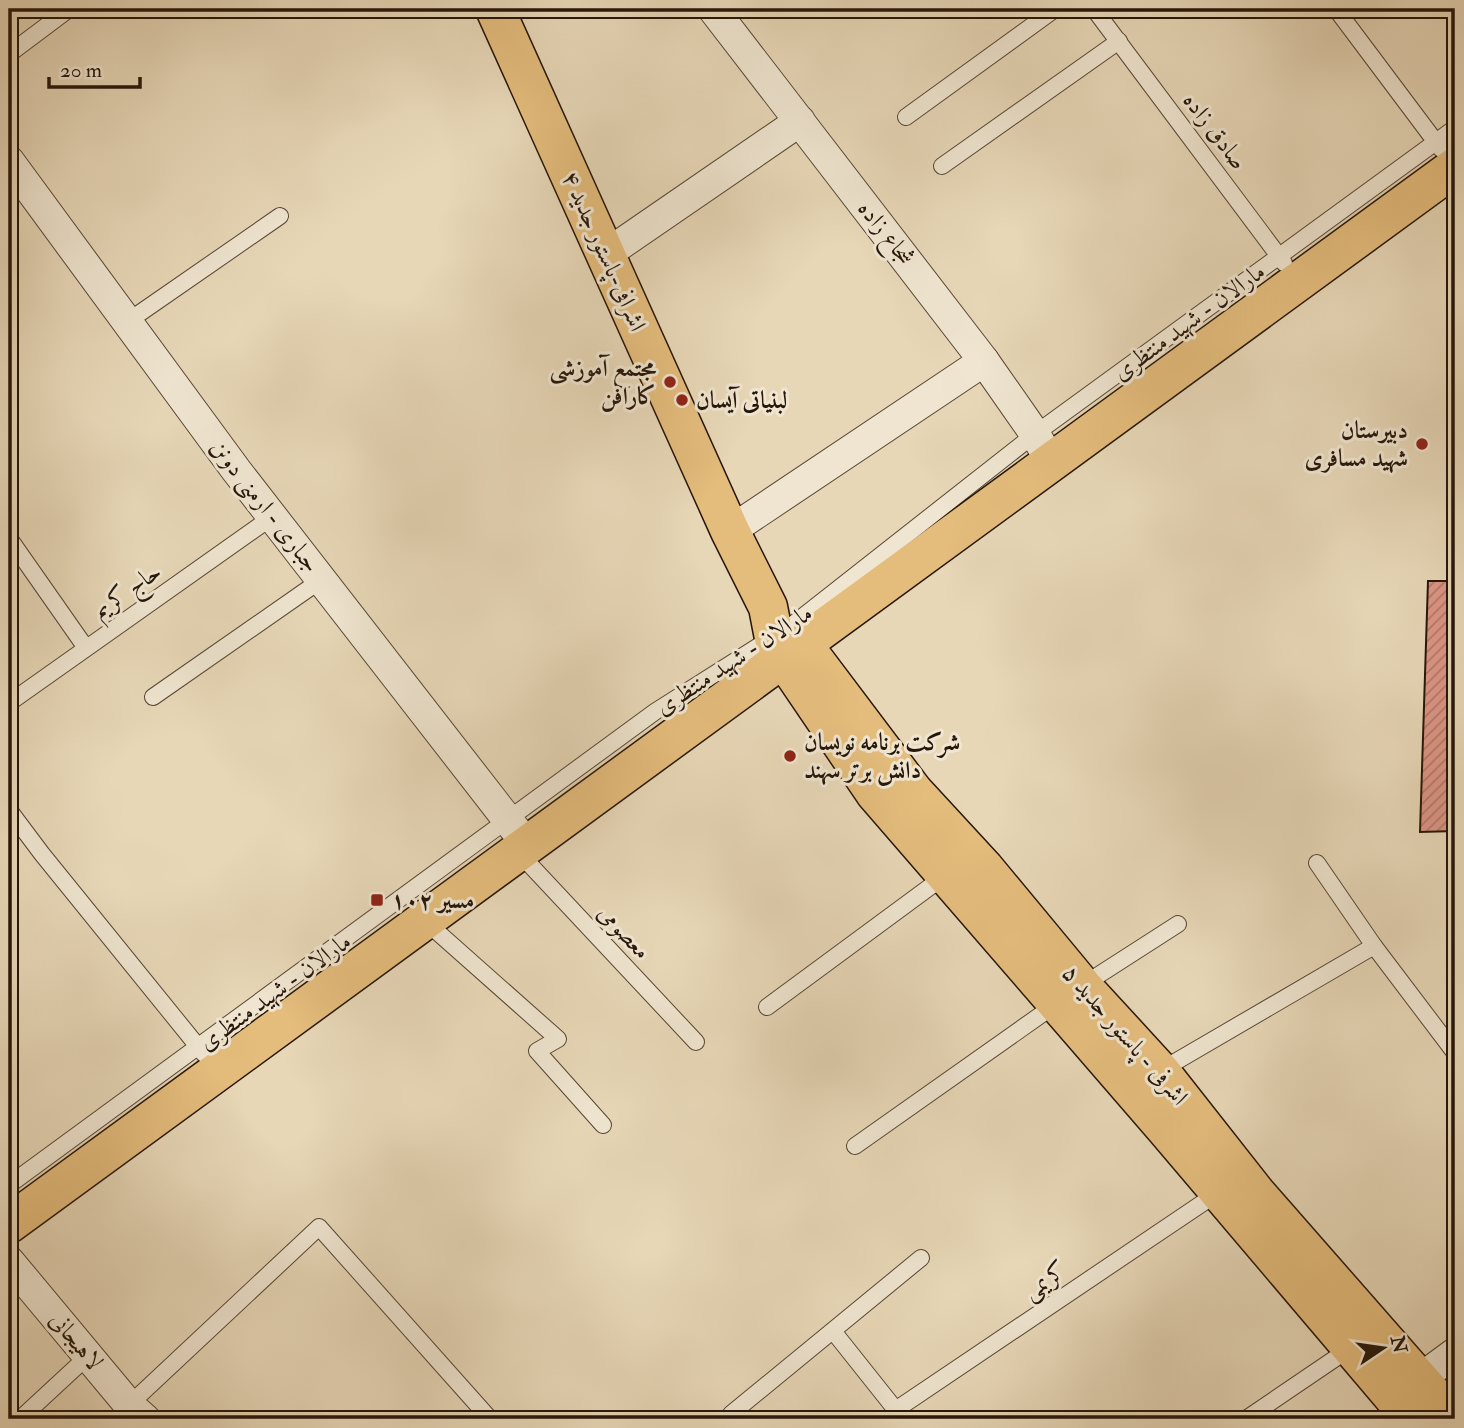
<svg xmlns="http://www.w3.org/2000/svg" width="1464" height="1428" font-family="'IM FELL Double Pica',Amiri,serif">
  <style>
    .building { fill: url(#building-hatch); stroke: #26160a; stroke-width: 2 }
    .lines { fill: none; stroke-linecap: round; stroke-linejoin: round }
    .service-casing { stroke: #564635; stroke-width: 18 }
    .minor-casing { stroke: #564635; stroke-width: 32 }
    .primary-casing { stroke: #26160a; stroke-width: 41 }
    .service { stroke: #efe5d0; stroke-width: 16 }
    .minor { stroke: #efe5d0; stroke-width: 30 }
    .primary { stroke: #e4bc7c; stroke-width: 38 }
    .poi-dot { fill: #8f2418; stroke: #efe5d0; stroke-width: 2.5 }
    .labels { text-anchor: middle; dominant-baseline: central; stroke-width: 6; stroke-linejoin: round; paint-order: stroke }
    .street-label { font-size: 24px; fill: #26160a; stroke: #efe5d0 }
    .poi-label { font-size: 24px; font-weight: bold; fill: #26160a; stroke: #efe5d0; text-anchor: start }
  </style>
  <defs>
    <pattern id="building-hatch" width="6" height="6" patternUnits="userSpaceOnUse" patternTransform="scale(1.75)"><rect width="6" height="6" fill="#dd9686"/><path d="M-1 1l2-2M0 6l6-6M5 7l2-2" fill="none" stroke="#b3796c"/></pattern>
  </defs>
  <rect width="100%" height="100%" fill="#e7d7b7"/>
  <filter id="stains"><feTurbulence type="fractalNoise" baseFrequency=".00286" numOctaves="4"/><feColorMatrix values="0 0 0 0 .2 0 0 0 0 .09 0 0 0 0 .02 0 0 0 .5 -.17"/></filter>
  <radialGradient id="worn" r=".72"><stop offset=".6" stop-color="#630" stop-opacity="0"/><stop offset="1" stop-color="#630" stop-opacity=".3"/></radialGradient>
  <polygon class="building" points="1428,581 1455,581 1455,831 1420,832"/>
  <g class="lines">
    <defs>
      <g id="service">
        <polyline points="1094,9 1284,263"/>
        <polyline points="1336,9 1441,149"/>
        <polyline points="9,54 69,9"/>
        <polyline points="906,117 1055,9"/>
        <polyline points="942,166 1119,41"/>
        <polyline points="127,322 280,216"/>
        <polyline points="9,538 86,648"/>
        <polyline points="153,697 321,580"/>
        <polyline points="9,703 272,517"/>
        <polyline points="9,810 42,854 204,1054"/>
        <polyline points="519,853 696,1042"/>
        <polyline points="1317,863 1374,946 1455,1053"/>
        <polyline points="425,921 558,1039 537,1051 603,1125"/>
        <polyline points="1080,987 1178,924"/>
        <polyline points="767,1007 946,875"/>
        <polyline points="1158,1072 1374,946"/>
        <polyline points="855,1146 1059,1002"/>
        <polyline points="9,1185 656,711 792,625 1035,434 1455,128"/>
        <polyline points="833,1331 903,1419"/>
        <polyline points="129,1405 319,1227 490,1419"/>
        <polyline points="897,1409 1219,1192"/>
        <polyline points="731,1414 921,1258"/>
        <polyline points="20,1419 88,1356"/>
        <polyline points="1246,1419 1352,1347"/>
      </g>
      <g id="minor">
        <polyline points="713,9 984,361 1035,434 1051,462"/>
        <polyline points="9,161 236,470 528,846"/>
        <polyline points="605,255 800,121"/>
        <polyline points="730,531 984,361"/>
        <polyline points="9,1261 129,1405 145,1419"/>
        <polyline points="1402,1392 1455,1353"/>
      </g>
      <g id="primary">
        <polyline points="495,9 730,531 768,607 774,638 784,659 875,793 1165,1128 1412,1419"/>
        <polyline points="813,658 914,792 985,869 1082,986 1160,1071 1256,1193 1454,1419"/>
        <polyline points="9,1224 1455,167"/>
      </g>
    </defs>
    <use href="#service" class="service-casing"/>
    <use href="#minor" class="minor-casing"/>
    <use href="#primary" class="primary-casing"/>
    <use href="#service" class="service"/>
    <use href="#minor" class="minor"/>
    <use href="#primary" class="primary"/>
  </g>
  <g class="poi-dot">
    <circle cx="670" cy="382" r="7"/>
    <circle cx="682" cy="400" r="7"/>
    <circle cx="1422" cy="444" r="7"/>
    <circle cx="790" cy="756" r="7"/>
    <rect x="370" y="893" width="14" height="14" rx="3.5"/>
  </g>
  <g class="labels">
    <g class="street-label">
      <text transform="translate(1215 131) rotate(53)">صادق زاده</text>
      <text transform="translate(886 233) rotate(52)">شجاع زاده</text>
      <text transform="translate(604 251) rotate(66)">اشرافی-پاستور جدید ۴</text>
      <text transform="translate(1189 322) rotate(-36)">مارالان - شهید منتظری</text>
      <text transform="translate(265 506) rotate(52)">جباری - ارمنی دونن</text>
      <text transform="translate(127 591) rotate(-35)">حاج کریم</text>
      <text transform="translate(734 660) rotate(-33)">مارالان - شهید منتظری</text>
      <text transform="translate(624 932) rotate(47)">معصومی</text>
      <text transform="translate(275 992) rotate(-36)">مارالان - شهید منتظری</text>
      <text transform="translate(1125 1035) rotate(49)">اشرفی - پاستور جدید ۵</text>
      <text transform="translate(1045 1281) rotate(-34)">کریمی</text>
      <text transform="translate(76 1341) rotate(50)">لاهیجانی</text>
    </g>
    <g class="poi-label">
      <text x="656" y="368" text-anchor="end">مجتمع آموزشی<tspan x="656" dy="28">کارافن</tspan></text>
      <text x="696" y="400">لبنیاتی آیسان</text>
      <text x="1408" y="430" text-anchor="end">دبیرستان<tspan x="1408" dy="28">شهید مسافری</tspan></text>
      <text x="804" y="742">شرکت برنامه نویسان<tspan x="804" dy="28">دانش برتر سهند</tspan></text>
      <text x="391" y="900">مسیر ۱۰۲</text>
    </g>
  </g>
  <rect width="1464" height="1428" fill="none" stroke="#e7d7b7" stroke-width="35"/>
  <rect x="10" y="10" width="1443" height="1407" fill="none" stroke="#26160a" stroke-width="3.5"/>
  <rect x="18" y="18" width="1429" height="1393" fill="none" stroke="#26160a" stroke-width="2"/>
  <g transform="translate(1383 1348) rotate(77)" stroke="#efe5d0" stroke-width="5" paint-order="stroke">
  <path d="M0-5L12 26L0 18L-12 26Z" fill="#26160a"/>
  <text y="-10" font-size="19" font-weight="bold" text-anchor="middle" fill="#26160a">N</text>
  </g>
  <path d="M49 77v10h91v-10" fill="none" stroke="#26160a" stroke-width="3.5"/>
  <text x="60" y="77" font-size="21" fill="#26160a" stroke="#efe5d0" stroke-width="5" paint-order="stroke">20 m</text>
  <rect width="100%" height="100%" filter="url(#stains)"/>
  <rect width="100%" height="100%" fill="url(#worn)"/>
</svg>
